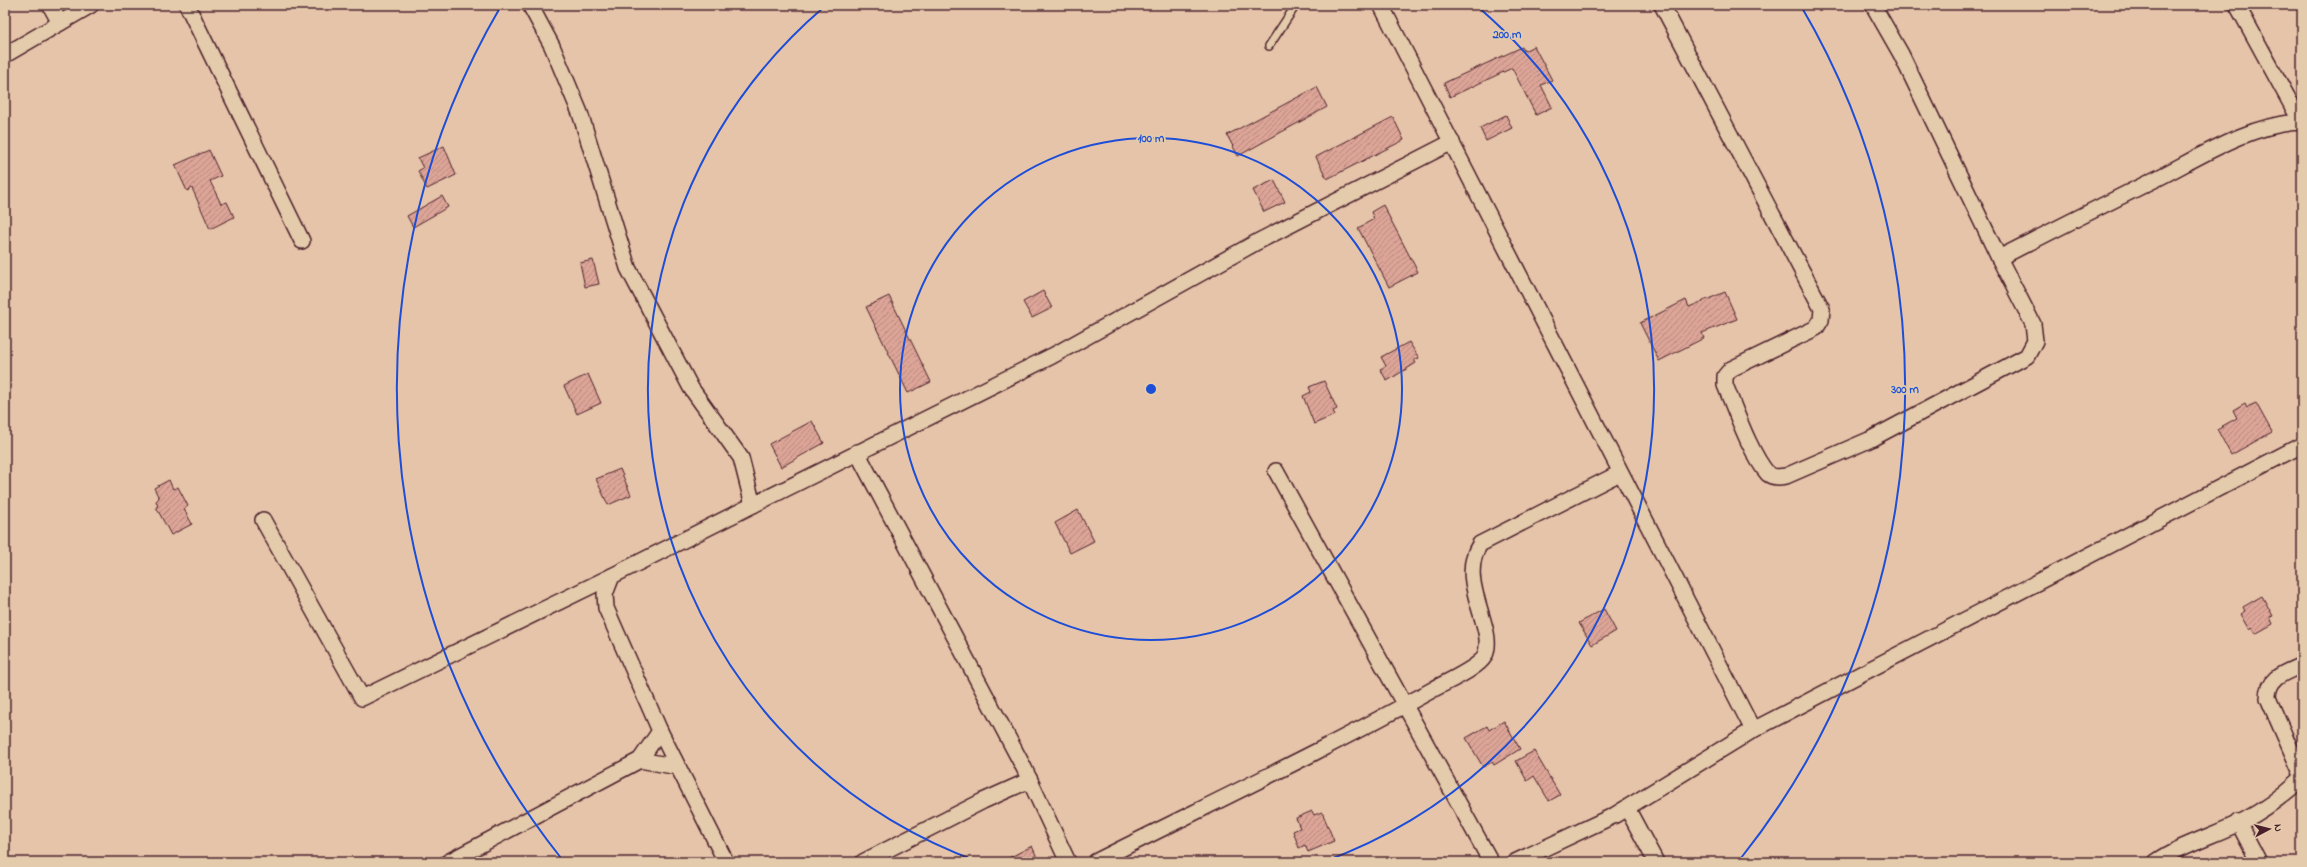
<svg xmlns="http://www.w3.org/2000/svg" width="2307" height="867" font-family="'Indie Flower',sans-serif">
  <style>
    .building { fill: url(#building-hatch); stroke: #4a1f2b }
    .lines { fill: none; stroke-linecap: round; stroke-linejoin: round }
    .lane-casing { stroke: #4a1f2b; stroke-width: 10 }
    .street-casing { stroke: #4a1f2b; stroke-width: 18 }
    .lane { stroke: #e3cbab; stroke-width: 7 }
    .street { stroke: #e3cbab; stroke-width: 15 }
    .ring { fill: none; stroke: #1d4ed8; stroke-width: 2 }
    .centre { fill: #1d4ed8; stroke: #e3cbab; stroke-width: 2 }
    .ring-label { font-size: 12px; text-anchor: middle; font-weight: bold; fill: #1d4ed8; stroke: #e3cbab; stroke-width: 3.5; stroke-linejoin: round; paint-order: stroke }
  </style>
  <defs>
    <pattern id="building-hatch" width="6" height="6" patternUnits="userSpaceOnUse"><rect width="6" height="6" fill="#dda598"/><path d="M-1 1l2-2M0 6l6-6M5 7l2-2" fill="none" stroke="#b5867c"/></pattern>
  </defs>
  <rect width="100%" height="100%" fill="#e6c4a9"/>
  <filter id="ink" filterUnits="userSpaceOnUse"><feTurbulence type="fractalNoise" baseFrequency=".025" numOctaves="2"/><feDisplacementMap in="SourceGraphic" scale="8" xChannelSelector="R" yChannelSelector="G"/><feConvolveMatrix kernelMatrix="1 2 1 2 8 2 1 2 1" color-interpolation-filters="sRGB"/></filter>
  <g filter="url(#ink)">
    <g class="building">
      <polygon points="1534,46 1552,80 1541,85 1552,107 1536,115 1512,68 1450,97 1444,83 1522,47 1524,51"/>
      <polygon points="1317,87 1327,107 1238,156 1227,135"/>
      <polygon points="1506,115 1512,128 1486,141 1480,128"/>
      <polygon points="1393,117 1404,140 1327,179 1316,157"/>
      <polygon points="444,146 456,175 427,189 418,171 423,168 418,158"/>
      <polygon points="209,150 221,176 210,181 221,204 227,202 234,217 210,229 192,188 187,191 175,165"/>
      <polygon points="1274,180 1285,202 1264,212 1253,190"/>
      <polygon points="442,196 448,207 413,227 407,216"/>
      <polygon points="1383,205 1418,272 1389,287 1358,228 1374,219 1371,212"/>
      <polygon points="593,260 599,284 585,287 580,263"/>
      <polygon points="1043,291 1052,308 1032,318 1023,302"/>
      <polygon points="1725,292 1737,319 1702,333 1704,338 1659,361 1640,323 1686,300 1689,307"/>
      <polygon points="889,296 931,382 908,393 866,307"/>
      <polygon points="1409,342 1419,358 1414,360 1416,363 1387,381 1380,369 1386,366 1381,357"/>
      <polygon points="588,374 601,403 577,414 564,386"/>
      <polygon points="1324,381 1337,409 1333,411 1335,415 1314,424 1303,396 1311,392 1309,387"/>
      <polygon points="2245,403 2247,407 2256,403 2272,432 2231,455 2217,429 2237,418 2233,410"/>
      <polygon points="812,421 824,443 781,467 769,444"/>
      <polygon points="620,469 631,495 608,505 596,479"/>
      <polygon points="169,480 173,489 178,487 188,506 184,509 192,524 171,535 156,507 158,506 156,501 159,498 154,488"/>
      <polygon points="1078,510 1094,541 1070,553 1055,523"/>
      <polygon points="2262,596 2273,616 2270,617 2273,624 2255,634 2251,628 2249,630 2240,614 2245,611 2243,607"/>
      <polygon points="1604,609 1616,631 1592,645 1579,623"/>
      <polygon points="1504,721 1520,749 1494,765 1492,762 1483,767 1466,738 1487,726 1489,730"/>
      <polygon points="1534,751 1560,795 1549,801 1534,776 1527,781 1516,761"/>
      <polygon points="1312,811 1314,815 1322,812 1334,841 1308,852 1305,845 1299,848 1293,831 1300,828 1296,818"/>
      <polygon points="1032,846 1039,862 1001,862"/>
    </g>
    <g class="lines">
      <defs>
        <polyline id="lane" points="1269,46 1296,5"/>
        <g id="street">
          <polyline points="50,5 60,23"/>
          <polyline points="187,5 302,241"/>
          <polyline points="530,5 552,46 580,113 628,268 691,388 741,458 753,505 612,576 605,594 606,608 660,731 726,862"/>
          <polyline points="1381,5 1753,730"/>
          <path d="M1662,5L1822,309L1821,320L1816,328L1731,369L1725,376V385C1735,409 1751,455 1768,474C1773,478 1780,477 1786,476L1869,440L2027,356L2035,341L2033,324L1999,258C2052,231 2105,204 2158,178C2203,155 2251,124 2301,122"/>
          <polyline points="1873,5 1901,54 1999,258"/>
          <polyline points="2237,5 2302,124"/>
          <polyline points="5,55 91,5"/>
          <polyline points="857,452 1024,768 1068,862"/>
          <polyline points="1276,471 1491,862"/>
          <polyline points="753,505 1052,356 1257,242 1452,142"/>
          <polyline points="263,520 362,698 612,576"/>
          <path d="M2302,665C2285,673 2268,676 2268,698L2302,775"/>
          <polyline points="640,760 678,767"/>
          <polyline points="1627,808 1656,862"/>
          <polyline points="2238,822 2259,862"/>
          <polyline points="448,862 640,760 660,731"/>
          <polyline points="863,862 983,801 1030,780"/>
          <path d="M1095,862C1208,805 1323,751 1434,689C1446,682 1478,668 1484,657C1499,630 1455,582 1480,544L1620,473"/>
          <polyline points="1515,862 1615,815 1753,730 2302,445"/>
          <path d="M2156,862C2184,843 2216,835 2245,820C2266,809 2285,794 2302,778"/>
        </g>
      </defs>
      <use href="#lane" class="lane-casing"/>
      <use href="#street" class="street-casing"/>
      <use href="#lane" class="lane"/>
      <use href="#street" class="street"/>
    </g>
  </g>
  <g class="ring">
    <circle cx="1151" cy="389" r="251"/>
    <path d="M979 862A503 503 0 0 1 824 7M1478 7A503 503 0 0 1 1323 862"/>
    <path d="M561 858A754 754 0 0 1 501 6M1801 6A754 754 0 0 1 1741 858"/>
  </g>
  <circle cx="1151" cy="389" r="6" class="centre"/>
  <g class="ring-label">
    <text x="1507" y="38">200 m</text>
    <text x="1151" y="142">100 m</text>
    <text x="1905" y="393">300 m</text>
  </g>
  <rect width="2307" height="867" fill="none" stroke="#e3cbab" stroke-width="20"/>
  <rect x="10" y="10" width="2287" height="847" fill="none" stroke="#4a1f2b" stroke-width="1.5" filter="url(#ink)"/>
  <g transform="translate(2269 829) rotate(83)" stroke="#e3cbab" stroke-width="3" paint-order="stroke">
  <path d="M0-3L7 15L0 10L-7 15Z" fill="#4a1f2b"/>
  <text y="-6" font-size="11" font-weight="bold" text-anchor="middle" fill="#4a1f2b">N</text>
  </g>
</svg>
